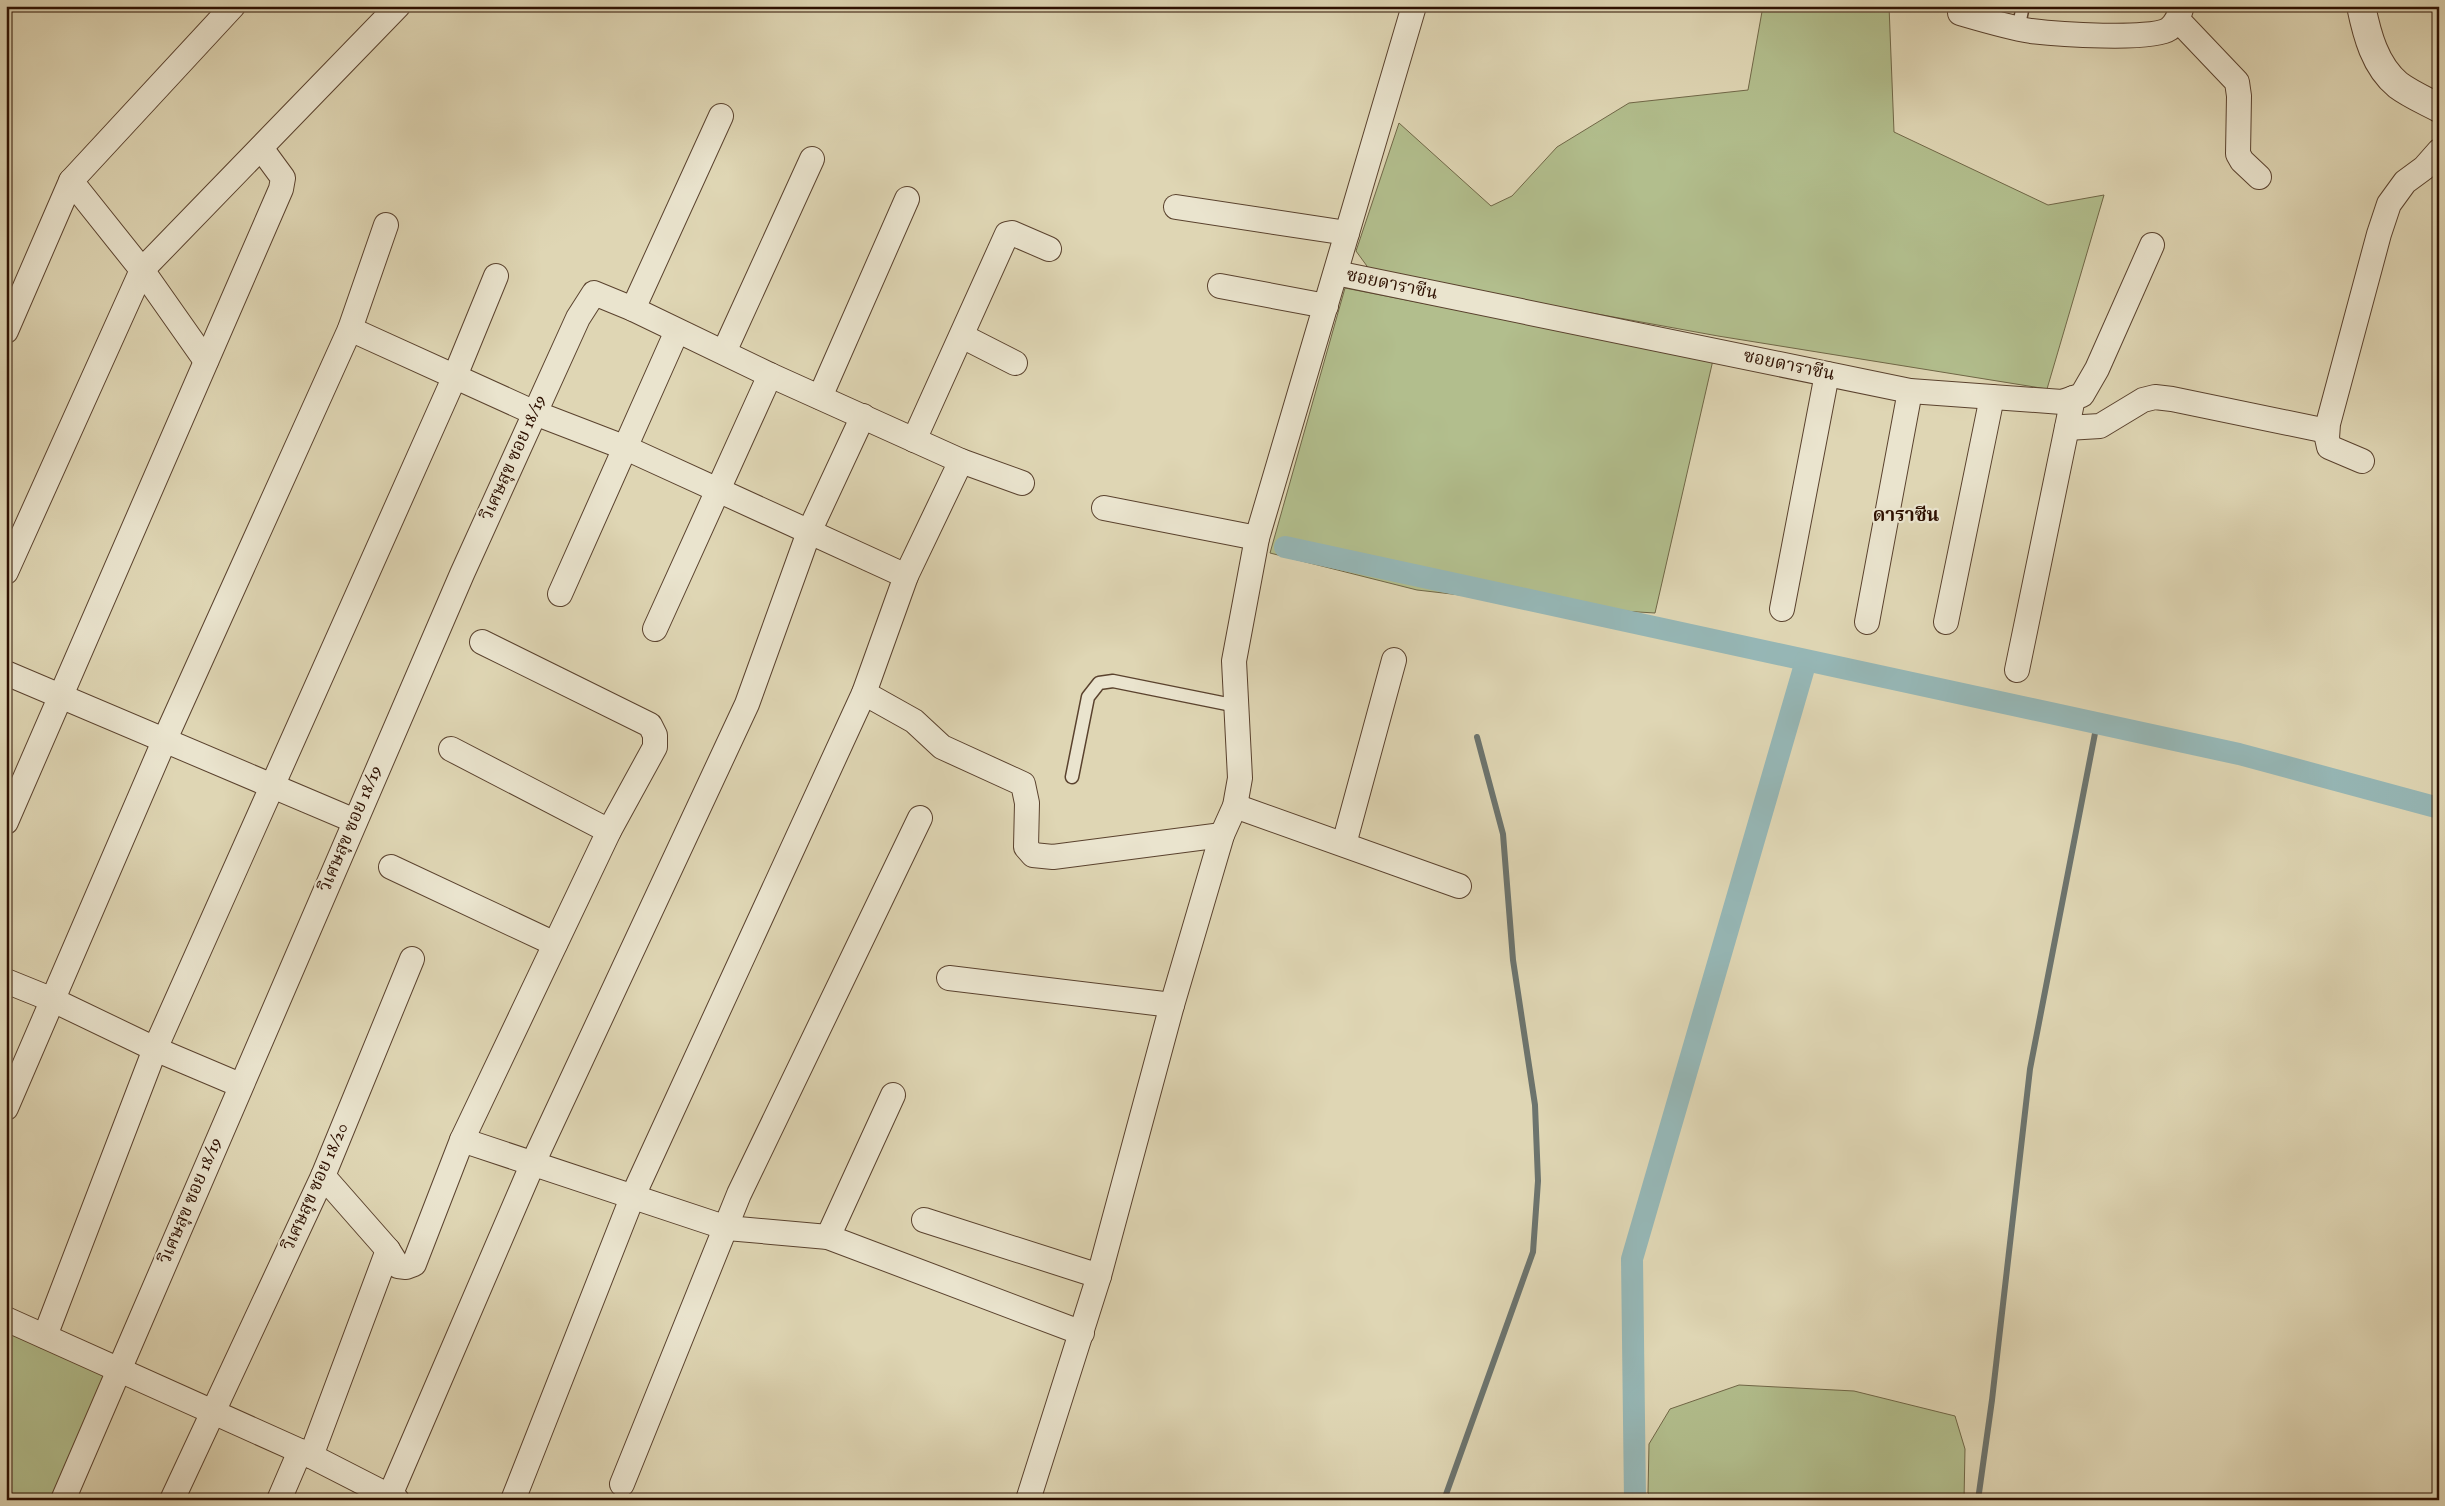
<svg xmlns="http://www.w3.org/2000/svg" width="2445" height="1506" font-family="'IM FELL English','Noto Serif Thai',serif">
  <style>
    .green { fill: #b2be8d; stroke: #706747 }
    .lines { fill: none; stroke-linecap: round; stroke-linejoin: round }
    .stream { stroke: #6c746e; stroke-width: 6 }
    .canal { stroke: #96b7b6; stroke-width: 22 }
    .service-casing { stroke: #5a422e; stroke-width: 15 }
    .minor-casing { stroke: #5a422e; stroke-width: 26 }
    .tertiary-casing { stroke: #5a422e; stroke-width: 30 }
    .service { stroke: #eae4ce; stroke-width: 12 }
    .minor { stroke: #eae4ce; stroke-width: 24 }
    .tertiary { stroke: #eae4ce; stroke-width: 28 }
    .labels { text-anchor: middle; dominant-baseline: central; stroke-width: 4.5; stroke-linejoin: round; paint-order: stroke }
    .street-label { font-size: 18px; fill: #2d1001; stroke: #eae4ce }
    .neighbourhood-label { font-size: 19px; font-weight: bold; fill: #2d1001; stroke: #eae4ce }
  </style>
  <rect width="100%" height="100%" fill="#dfd6b4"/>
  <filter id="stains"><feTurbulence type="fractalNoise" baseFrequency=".004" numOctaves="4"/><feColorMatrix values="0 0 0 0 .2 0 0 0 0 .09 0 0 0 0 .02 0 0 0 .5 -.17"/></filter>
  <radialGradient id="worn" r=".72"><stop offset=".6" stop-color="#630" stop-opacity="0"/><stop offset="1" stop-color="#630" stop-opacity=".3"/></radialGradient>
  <g class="green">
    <polygon points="1763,6 1889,6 1894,132 2048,205 2104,195 2047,389 1718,336 1372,273 1356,251 1399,123 1491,206 1512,196 1557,147 1629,103 1748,90"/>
    <polygon points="1345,288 1713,360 1655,613 1573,608 1417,590 1270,553"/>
    <polygon points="6,1319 120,1370 63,1500 6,1500"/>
    <polygon points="1739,1385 1854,1391 1955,1416 1965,1449 1964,1500 1655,1500 1648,1493 1649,1444 1670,1409"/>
  </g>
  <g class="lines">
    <g class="stream">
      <polyline points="1444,1500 1533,1252 1538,1181 1535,1105 1513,960 1503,834 1477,737"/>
      <polyline points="1978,1500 1992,1400 2030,1069 2097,723"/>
    </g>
    <g class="canal">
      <polyline points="1285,547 2239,754 2439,808"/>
      <polyline points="1635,1500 1632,1259 1806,661"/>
    </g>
    <defs>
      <g id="service">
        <polyline points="2018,29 2023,6"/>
        <polyline points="1072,777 1088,697 1099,683 1113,681 1237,706"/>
      </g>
      <g id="minor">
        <path d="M1960,13C1984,20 2007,27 2031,31C2055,34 2152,41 2169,29C2177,23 2179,15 2182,6"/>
        <polyline points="2178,20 2237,82 2239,96 2238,154 2242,161 2259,177"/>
        <polyline points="1176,207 1347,233"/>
        <polyline points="1336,273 1910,391 2062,402 2082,395 2097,369 2152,245"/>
        <polyline points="1220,286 1326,306"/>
        <polyline points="633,309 721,116"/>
        <polyline points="350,329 535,413 626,448 906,576"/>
        <polyline points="6,331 71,181"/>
        <polyline points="962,336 1015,363"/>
        <polyline points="724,352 812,159"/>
        <polyline points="206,361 142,270 71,181 233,6"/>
        <polyline points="820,397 907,199"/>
        <polyline points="2067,428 2100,426 2143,400 2155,397 2172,399 2327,431"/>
        <polyline points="914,440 1007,234 1012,233 1049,249"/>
        <polyline points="961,461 1022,483"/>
        <polyline points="2362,461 2329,447 2327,438 2328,424 2379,234 2389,204 2405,182 2424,168 2439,151"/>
        <polyline points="1104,508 1257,538"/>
        <polyline points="6,572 142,270 398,6"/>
        <polyline points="560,594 677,331"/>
        <polyline points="1782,609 1827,374"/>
        <polyline points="1867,622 1910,391"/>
        <polyline points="1946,622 1992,397"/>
        <polyline points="655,629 770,375"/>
        <polyline points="2017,670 2073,398"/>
        <polyline points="6,673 355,821"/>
        <polyline points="864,693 914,721 942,747 1023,784 1027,803 1026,847 1033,855 1053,857 1222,835"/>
        <polyline points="451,749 609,831"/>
        <polyline points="1235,806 1459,886"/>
        <polyline points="6,822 281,189 283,178 261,148"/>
        <polyline points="1344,844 1394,660"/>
        <polyline points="391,867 555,944"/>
        <polyline points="949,978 1172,1005"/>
        <polyline points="6,981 53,1000 155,1049 240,1085"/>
        <polyline points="6,1108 165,739 350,329 386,225"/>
        <polyline points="462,1140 727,1228 828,1237 1082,1333"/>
        <polyline points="323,1176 388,1250 398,1266 406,1267 414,1264 462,1140 609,831 655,747 655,735 650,725 482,642"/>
        <polyline points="924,1220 1099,1276"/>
        <polyline points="828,1237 893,1095"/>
        <polyline points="6,1319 311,1456 397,1500"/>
        <polyline points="45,1336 155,1049 455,376 496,276"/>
        <polyline points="311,1456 388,1250"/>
        <polyline points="622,1484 739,1194 920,818"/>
        <polyline points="63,1500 462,574 578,318 594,293 633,309 770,375 961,461 906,576 864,693 632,1198 513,1500"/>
        <polyline points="172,1500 323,1176 412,959"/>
        <polyline points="279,1500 300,1451"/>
        <polyline points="388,1500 533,1163 747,704 809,532 863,416"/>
        <polyline points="1028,1500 1099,1276 1172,1005 1222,835 1235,806 1240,778 1234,661 1257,538 1414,6"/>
      </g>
      <path id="tertiary" d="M2361,6C2367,35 2375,66 2398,85C2410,94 2426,101 2439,108"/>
    </defs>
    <use href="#service" class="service-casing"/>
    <use href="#minor" class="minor-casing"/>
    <use href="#tertiary" class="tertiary-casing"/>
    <use href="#service" class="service"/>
    <use href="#minor" class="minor"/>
    <use href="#tertiary" class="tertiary"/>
  </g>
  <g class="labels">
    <g class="street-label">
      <text transform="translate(1392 285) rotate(12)">ซอยดาราซีน</text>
      <text transform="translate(1789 366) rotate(12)">ซอยดาราซีน</text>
      <text transform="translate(514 458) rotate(-66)">วิเศษสุข ซอย 18/19</text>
      <text transform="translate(351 829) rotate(-67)">วิเศษสุข ซอย 18/19</text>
      <text transform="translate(316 1187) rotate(-66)">วิเศษสุข ซอย 18/20</text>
      <text transform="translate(191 1201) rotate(-67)">วิเศษสุข ซอย 18/19</text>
    </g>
    <g class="neighbourhood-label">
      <text x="1906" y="516">ดาราซีน</text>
    </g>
  </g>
  <rect width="2445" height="1506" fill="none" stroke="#dfd6b4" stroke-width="25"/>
  <rect x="8" y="8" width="2430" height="1491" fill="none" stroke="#2d1001" stroke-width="2.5"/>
  <rect x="12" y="12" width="2420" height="1481" fill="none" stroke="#2d1001"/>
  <rect width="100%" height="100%" filter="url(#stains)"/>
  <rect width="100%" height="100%" fill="url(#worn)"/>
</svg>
